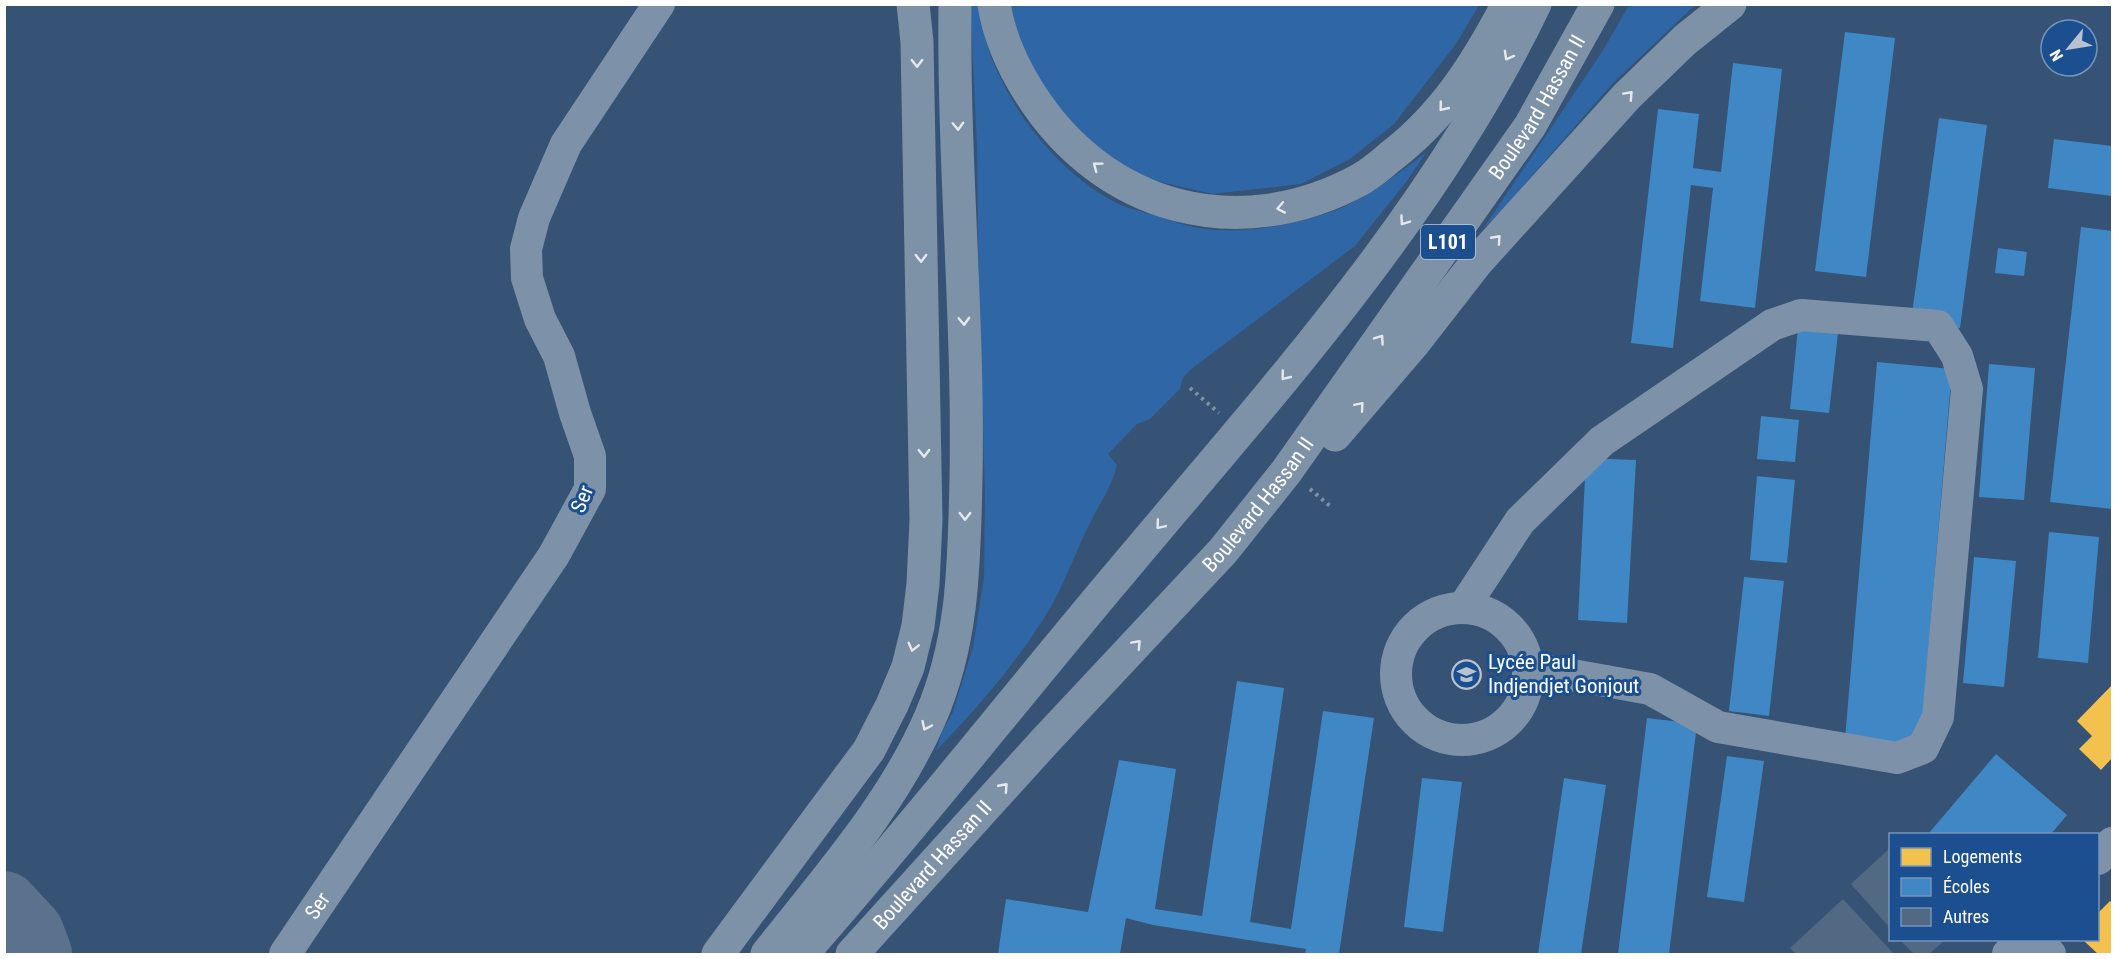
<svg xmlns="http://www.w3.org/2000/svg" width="2117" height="959" font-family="'Roboto Condensed',sans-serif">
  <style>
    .green { fill: #2f66a5 }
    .homes { fill: #f2c14e }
    .schools { fill: #3f88c5 }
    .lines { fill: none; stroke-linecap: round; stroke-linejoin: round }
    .taxiway { stroke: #5a728e; stroke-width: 70 }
    .building { fill: #526984 }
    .path { stroke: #7d92a8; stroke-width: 4; stroke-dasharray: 3 4.5; stroke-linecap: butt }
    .minor { stroke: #7d92a8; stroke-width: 32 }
    .highway { stroke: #7e92a7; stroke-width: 33 }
    .oneway { stroke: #e5e9ed }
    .labels { text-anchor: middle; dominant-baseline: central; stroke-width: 6; stroke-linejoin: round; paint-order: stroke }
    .shield { fill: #1b4f8f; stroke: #bbcadd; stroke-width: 1.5 }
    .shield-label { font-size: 20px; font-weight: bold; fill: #fff }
    .street-label { font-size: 21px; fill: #fff; stroke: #1b4f8f }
    .poi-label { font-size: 21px; fill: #fff; stroke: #1b4f8f; text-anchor: start }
  </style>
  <rect width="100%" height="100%" fill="#365274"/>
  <g class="green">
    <path d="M970,5H979C983,25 986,47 995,66C1018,121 1066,179 1121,205C1132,210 1144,212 1156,215C1170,220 1184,226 1199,228C1241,234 1285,227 1325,214C1363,202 1394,176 1426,153L1406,182L1355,246L1190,370L1183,378L1180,389L1150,419L1137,424L1108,454L1117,465C1111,489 1100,502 1090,523C1077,549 1067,577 1053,603C1021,658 980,705 936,751L942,732L953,712L973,647L984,577L985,493L979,323L977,145Z"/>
    <polygon points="1004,5 1479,5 1456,44 1394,124 1350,159 1301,184 1212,194 1136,176 1101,156 1043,98"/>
    <polygon points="1629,5 1695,5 1614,82 1502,210 1483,229 1602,52"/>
  </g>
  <g class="homes">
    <polygon points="2112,685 2112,758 2101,770 2079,749 2092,736 2077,721"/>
    <polygon points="2110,901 2112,903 2112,954 2098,954 2083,940 2098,940 2098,913"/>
  </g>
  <g class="schools">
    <polygon points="1845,32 1895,38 1866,277 1815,271"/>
    <polygon points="1733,63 1782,69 1755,308 1700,301 1713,188 1691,185 1673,348 1631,343 1658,109 1699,114 1693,168 1721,172"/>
    <polygon points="1939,118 1987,125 1960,328 1911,321"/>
    <polygon points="2054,139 2112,146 2112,196 2048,188"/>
    <polygon points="2081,227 2112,231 2112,509 2050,502"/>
    <polygon points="1998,248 2027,252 2024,276 1995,273"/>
    <polygon points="1798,328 1838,333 1829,413 1790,409"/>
    <polygon points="1877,362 1952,369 1920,746 1845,739"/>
    <polygon points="1989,364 2035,368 2024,500 1979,497"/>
    <polygon points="1761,416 1799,420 1795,462 1757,459"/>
    <polygon points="1586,458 1636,460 1627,623 1578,620"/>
    <polygon points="1757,476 1795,480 1787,563 1750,560"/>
    <polygon points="2049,532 2099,537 2088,663 2038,658"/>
    <polygon points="1974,557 2016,561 2004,687 1963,683"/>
    <polygon points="1744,577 1784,581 1769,716 1729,711"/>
    <polygon points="1237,681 1284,688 1250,922 1291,929 1323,711 1374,718 1339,954 1305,954 1306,949 1153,925 1126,918 1120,954 998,954 1006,899 1088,912 1119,760 1176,769 1155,909 1202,916"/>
    <polygon points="1647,718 1697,724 1669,954 1618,954"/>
    <polygon points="1996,754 2067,815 2051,834 2039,834 2037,833 2035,834 1930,834 1929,833"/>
    <polygon points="1727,756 1764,761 1744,902 1707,897"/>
    <polygon points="1422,778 1462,782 1443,932 1404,927"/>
    <polygon points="1564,778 1606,785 1581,954 1538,954"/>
  </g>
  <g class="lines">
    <polyline class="taxiway" points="4,906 29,933 37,954"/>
  </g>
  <g class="building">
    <polygon points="1890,848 1890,928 1851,884"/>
    <polygon points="1843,899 1894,954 1796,954 1790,948"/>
    <polygon points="1900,940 1945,940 1929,954 1914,954"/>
  </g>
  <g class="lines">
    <g class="path">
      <polyline points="1190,388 1219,413"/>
      <polyline points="1310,489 1330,506"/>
    </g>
    <g class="minor">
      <polyline points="1463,608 1520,521 1602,441 1772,325 1801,315 1938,326 1957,356 1967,389 1938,717 1923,748 1897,758 1718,727 1650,689 1528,667"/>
      <circle cx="1462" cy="674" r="66"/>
      <polyline points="2098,859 2112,843"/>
      <polyline points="2035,940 2050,954"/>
      <path id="s1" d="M285,954L554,555L590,489V456L575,413L559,356L540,319L527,278L526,249L534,218L566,144L659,4"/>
      <polyline points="2008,954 2023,940"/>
    </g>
    <g class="highway">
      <path d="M994,4C999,37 1012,65 1029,92C1103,210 1239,246 1361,179C1371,173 1381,165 1390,157C1444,116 1477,63 1508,4"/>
      <polyline points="1335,435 1413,344 1476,263 1627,96 1685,40 1730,4"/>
      <polyline points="718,954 869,750 892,705 908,667 918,626 923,584 926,520 917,42 913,4"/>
      <path d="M767,954C825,880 893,804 930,718C964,640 964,562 966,479C969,321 953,163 955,4"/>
      <path d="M802,954C915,826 1020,691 1131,560C1277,386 1436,211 1535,4"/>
      <path id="s2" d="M852,954L1045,741L1223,551L1286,472L1530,126L1598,4"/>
    </g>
  </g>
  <defs><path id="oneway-chevron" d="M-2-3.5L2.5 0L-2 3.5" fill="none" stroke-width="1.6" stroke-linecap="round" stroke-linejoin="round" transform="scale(1.5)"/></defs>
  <g class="oneway">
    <use href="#oneway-chevron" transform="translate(1508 56) rotate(119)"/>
    <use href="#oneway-chevron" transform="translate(917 63) rotate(89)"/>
    <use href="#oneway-chevron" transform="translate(1629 95) rotate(-47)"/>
    <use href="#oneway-chevron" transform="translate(1443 107) rotate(129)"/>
    <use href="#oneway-chevron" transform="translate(958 126) rotate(88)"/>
    <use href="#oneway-chevron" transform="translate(1097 166) rotate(-143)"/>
    <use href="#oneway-chevron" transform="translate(1281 208) rotate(169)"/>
    <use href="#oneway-chevron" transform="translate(1404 221) rotate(125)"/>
    <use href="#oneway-chevron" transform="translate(1497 239) rotate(-48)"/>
    <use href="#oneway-chevron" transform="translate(921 258) rotate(89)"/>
    <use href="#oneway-chevron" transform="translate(964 321) rotate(88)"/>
    <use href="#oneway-chevron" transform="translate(1380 339) rotate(-55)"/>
    <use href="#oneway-chevron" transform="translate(1285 376) rotate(129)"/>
    <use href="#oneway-chevron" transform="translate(1360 406) rotate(-49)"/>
    <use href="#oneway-chevron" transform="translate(924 453) rotate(89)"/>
    <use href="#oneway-chevron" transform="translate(965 516) rotate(90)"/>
    <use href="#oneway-chevron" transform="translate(1160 525) rotate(130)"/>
    <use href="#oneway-chevron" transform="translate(1137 644) rotate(-47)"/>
    <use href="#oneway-chevron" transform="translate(913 647) rotate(104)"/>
    <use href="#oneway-chevron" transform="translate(926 726) rotate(115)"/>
    <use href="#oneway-chevron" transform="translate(1004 787) rotate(-48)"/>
  </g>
  <defs>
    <symbol id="school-ring" viewBox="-11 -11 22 22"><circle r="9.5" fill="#1b4f8f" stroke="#b9c2ce" stroke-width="1.5"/><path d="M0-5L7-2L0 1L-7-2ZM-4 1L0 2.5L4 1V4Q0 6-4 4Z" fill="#b9c2ce"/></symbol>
  </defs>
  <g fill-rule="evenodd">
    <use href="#school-ring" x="1450" y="658" width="33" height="33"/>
  </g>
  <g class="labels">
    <rect class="shield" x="1421" y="225" width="54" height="34" rx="4.5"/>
    <g class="shield-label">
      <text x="1448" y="242">L101</text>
    </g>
    <g class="street-label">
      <text stroke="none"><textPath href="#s2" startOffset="1092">Boulevard Hassan II</textPath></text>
      <text transform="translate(582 499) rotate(-68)">Ser</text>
      <text stroke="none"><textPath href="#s2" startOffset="606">Boulevard Hassan II</textPath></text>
      <text stroke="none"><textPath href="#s2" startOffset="120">Boulevard Hassan II</textPath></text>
      <text stroke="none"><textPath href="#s1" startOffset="58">Ser</textPath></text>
    </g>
    <g class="poi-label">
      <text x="1488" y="662">Lycée Paul<tspan x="1488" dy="24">Indjendjet Gonjout</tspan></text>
    </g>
  </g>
  <rect width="2117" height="959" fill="none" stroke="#ffffff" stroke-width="12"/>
  <rect x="1889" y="833" width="210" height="108" fill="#1b4f8f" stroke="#7695bc" stroke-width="1.5"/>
  <rect x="1901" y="848" width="30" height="18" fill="#f2c14e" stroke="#7695bc" stroke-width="1.5"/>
  <text x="1943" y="863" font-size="18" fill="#ffffff">Logements</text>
  <rect x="1901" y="878" width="30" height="18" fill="#3f88c5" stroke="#7695bc" stroke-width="1.5"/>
  <text x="1943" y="893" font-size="18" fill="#ffffff">Écoles</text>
  <rect x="1901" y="908" width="30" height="18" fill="#526984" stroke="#7695bc" stroke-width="1.5"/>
  <text x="1943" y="923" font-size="18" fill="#ffffff">Autres</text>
  <g transform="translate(2069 48) rotate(240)"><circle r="28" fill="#1b4f8f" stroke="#7695bc" stroke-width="1.5"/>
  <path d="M0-4.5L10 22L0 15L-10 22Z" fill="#b9c2ce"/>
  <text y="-9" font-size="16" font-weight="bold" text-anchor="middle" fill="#ffffff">N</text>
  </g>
</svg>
